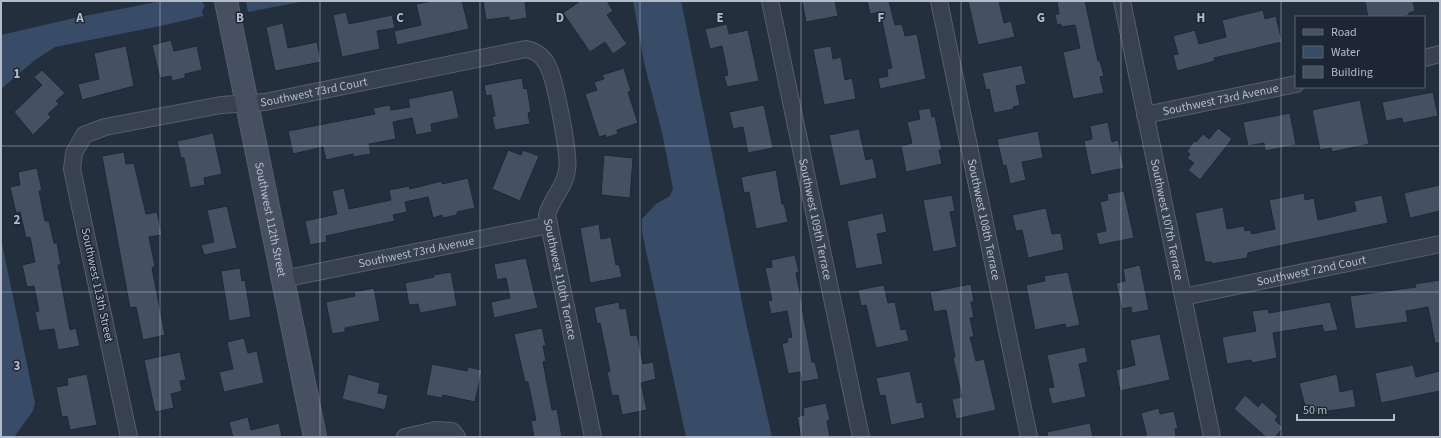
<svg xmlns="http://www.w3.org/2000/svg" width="1441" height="438" font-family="'Source Sans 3',sans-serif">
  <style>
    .water { fill: #394c67 }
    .building { fill: #455162; stroke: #1f2835 }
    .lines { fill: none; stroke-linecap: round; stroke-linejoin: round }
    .minor-casing { stroke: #565f6c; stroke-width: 18 }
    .secondary-casing { stroke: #565f6c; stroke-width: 24 }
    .minor { stroke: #38414e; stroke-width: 16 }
    .secondary { stroke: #465061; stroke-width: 22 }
    .grid { fill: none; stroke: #b4bcc9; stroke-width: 1; stroke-opacity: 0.55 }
    .labels { text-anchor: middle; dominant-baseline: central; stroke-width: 3; stroke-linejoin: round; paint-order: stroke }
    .street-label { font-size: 12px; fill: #b4bcc9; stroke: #1d2633 }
    .grid-label { font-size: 13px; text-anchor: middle; font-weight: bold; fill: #b4bcc9; stroke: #1d2633; stroke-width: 3; stroke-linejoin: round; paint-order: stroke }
  </style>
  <rect width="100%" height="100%" fill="#242f3e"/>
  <g class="water">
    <polygon points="162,1 201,1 205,6 202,11 203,16 165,25 55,47 35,60 1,89 1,35 79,17"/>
    <polygon points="246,1 305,1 248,12"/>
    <polygon points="633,1 681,1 747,327 772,437 686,437 642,232 642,219 656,204 670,196 673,189 663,137 644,62"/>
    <polygon points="1,239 35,403 33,411 14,437 1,437"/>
  </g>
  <g class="building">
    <polygon points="432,1 462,1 469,29 397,45 394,31 421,25 416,4"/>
    <polygon points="483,1 525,1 527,18 509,21 509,17 486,20"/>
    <polygon points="580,1 607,1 613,11 607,15 627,44 613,54 605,42 590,52 563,13"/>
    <polygon points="802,1 835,1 838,16 806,22"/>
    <polygon points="867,1 889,1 895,25 902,24 905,36 917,34 926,79 880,89 878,78 888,76 887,69 892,68 880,12 870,14"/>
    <polygon points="968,1 999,1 1004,23 1011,21 1015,37 978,45"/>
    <polygon points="1057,1 1085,1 1098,61 1100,61 1104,76 1100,77 1104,93 1073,99 1063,52 1080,48 1075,25 1061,27 1061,24 1057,25 1055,14 1059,14"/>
    <polygon points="1365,1 1413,1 1415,11 1409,13 1409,15 1401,17 1368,17"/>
    <polygon points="1263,10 1265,19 1276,16 1282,42 1214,58 1215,61 1177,71 1173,55 1178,54 1173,36 1195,30 1199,44 1226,37 1222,20"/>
    <polygon points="346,12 349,24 392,15 395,28 377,31 380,49 342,57 333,15"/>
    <polygon points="283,23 288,48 317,42 321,62 275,71 266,27"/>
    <polygon points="727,24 729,34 748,30 759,81 727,87 724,76 728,75 722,46 710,49 705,29"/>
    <polygon points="171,40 174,51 197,46 202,70 185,74 185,78 172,81 171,76 160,78 152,45"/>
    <polygon points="126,46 134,86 82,100 78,84 99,79 94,53"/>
    <polygon points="831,46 833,59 841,57 845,80 852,78 856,99 824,105 813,49"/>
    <polygon points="1022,65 1026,84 1016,86 1020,105 1013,107 1014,109 994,113 989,89 986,90 982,73"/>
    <polygon points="624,68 631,91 628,92 638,123 617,130 618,134 605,138 606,135 599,137 585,94 597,90 594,82 604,79 602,75"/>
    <polygon points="42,70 65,93 56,101 59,104 48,114 51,117 33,135 14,112 42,85 34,77"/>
    <polygon points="522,78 524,89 527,88 531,112 528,113 530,124 495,130 492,117 495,116 491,95 486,96 484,85"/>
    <polygon points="453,90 459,118 431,124 432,132 416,135 412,118 393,122 396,139 369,144 371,154 353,157 353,154 326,160 323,147 293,154 288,131 375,114 373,108 390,105 391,110 410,107 408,99"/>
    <polygon points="1433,92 1438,116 1403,123 1402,118 1386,121 1382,102"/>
    <polygon points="1360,100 1369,144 1332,152 1331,148 1320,150 1312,110"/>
    <polygon points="764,105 773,148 748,153 743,127 733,129 729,112"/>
    <polygon points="930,108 932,117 935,116 942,150 939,150 942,164 906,172 901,146 912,143 907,122 920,119 918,110"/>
    <polygon points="1290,113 1296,145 1265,151 1264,143 1248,146 1243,122"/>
    <polygon points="1108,122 1112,142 1118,140 1124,168 1091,175 1084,141 1092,139 1090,126"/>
    <polygon points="1218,128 1232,139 1200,180 1188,170 1194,163 1187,158 1190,154 1187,151 1194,141 1196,142 1203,134 1209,139"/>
    <polygon points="859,129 866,160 873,158 877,178 840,186 829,135"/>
    <polygon points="1038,131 1043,158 1022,162 1026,180 1010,184 1006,165 1003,166 997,139"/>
    <polygon points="213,133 222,174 204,178 205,185 190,188 184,158 181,158 177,141"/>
    <polygon points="508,150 521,155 523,150 539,156 520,201 492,189"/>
    <polygon points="124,152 126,164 134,163 146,214 157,212 162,235 149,237 155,266 152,268 165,335 143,340 136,307 130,308 102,156"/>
    <polygon points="604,155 633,158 630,198 601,195"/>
    <polygon points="37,168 42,191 39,191 45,221 49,221 54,243 57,243 61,265 58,265 70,330 76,328 80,346 58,350 54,329 39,331 35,312 39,311 34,286 27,287 22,265 35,262 30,237 26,238 20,212 16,213 10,187 20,185 18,172"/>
    <polygon points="776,170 782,204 784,204 788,222 756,229 749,192 744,193 741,177"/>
    <polygon points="468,178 475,208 457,212 457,215 443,218 442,215 433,218 428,197 405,202 407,212 393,215 395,221 326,236 327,242 310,245 305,221 337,214 332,191 344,188 349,209 391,200 389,190 409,186 410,189 442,181 442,184"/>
    <polygon points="1440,185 1440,211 1410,218 1404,193"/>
    <polygon points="1124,191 1134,238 1099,245 1096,233 1106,231 1100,202 1108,200 1107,194"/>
    <polygon points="1304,193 1305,200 1314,198 1318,220 1356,211 1354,201 1382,195 1388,223 1255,251 1248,253 1247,258 1212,264 1212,262 1205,262 1195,213 1223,207 1227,229 1244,226 1245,231 1250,230 1252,234 1275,229 1269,200"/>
    <polygon points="952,195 955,211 950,212 957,247 933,252 923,200"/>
    <polygon points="227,206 237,248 204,255 201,245 214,242 207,210"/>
    <polygon points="1046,208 1052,234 1061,233 1064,250 1028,258 1022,230 1016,231 1012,215"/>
    <polygon points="883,213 887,232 877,234 883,264 856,269 847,221"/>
    <polygon points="599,224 601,239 611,237 616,265 619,264 622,277 590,283 580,228"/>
    <polygon points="795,255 799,272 796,273 803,307 802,307 812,362 815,362 819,379 802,382 800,372 788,374 782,344 788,342 787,338 792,337 787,311 771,314 768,301 772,300 765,268 772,267 771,260"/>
    <polygon points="526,258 538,308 494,318 491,302 510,298 506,278 497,280 494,264"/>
    <polygon points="1140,265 1149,310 1132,313 1131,307 1122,309 1116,283 1125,281 1123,269"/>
    <polygon points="240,268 242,281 245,280 251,317 229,321 221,271"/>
    <polygon points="451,272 457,306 420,313 418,304 409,305 405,283 434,277 433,275"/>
    <polygon points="1068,272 1080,325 1066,328 1065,324 1035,330 1026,285 1045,281 1044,276"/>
    <polygon points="1440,280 1440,343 1435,343 1428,307 1406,311 1408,322 1355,329 1350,296 1416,287 1415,284"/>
    <polygon points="971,284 974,302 971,302 974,318 970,318 974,337 970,337 976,361 984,359 996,410 956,419 952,399 962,397 953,358 955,357 946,310 934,312 930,292"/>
    <polygon points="884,285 888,303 895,302 901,330 906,329 909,341 876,348 866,305 861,306 858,290"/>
    <polygon points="374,288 380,321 345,328 345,332 332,334 326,302 355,296 354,292"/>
    <polygon points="619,302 620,309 626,308 631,336 637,335 643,364 653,362 656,379 641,383 647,410 622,415 618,395 612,396 607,372 610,371 600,323 597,324 594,307"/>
    <polygon points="1330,302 1338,330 1324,332 1322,325 1273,333 1277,358 1252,363 1251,360 1227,364 1222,337 1256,331 1252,311 1268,309 1269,313"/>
    <polygon points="542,328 546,346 543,346 546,361 543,362 552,410 557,409 562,437 534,437 531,421 536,420 528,382 525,382 514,334"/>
    <polygon points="1160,334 1170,380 1120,391 1116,370 1135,365 1130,340"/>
    <polygon points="244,338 248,353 257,351 264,383 224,392 219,372 233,369 227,342"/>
    <polygon points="1085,347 1088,362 1079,364 1086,397 1052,404 1048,388 1054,387 1047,355"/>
    <polygon points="180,352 186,380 180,381 182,391 171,394 174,408 155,412 144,360"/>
    <polygon points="432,364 467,371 468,367 482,370 475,402 443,395 442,398 426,395"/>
    <polygon points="1413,365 1416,377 1440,371 1440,391 1381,403 1375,373"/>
    <polygon points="910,371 917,403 922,402 925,418 891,425 885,395 880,396 876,378"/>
    <polygon points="87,374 97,425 70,430 67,416 62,417 56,387 68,385 67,378"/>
    <polygon points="348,374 380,383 378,393 388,395 385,410 342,399"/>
    <polygon points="1337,374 1340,392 1353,389 1356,407 1307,414 1299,383"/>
    <polygon points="1245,395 1258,407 1262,402 1278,416 1275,420 1283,428 1275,437 1266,437 1234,409"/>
    <polygon points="826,403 830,420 827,421 830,437 801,437 797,417 804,415 803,408"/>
    <polygon points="1159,408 1160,414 1174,411 1178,429 1175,429 1176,437 1147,437 1141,413"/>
    <polygon points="248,417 251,430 279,423 282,437 233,437 229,422"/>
    <polygon points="1090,423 1093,437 1048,437 1047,432"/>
  </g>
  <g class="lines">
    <defs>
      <g id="minor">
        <path id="s1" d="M770,1L861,437"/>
        <path id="s2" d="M939,1L1029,437"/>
        <path id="s3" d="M1122,1L1212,437"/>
        <polyline points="1424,58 1440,54"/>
        <path id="s4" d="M1145,115L1296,84"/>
        <path id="s5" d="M283,279L549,225"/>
        <path id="s6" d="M1183,297L1440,244"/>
        <path id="s7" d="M129,437L72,169L74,153L84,135L105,127L221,105L265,102L526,49C536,51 542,55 547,64C555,78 570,155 567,170C565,187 551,199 547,215L593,437"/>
        <polyline points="405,437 436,430 452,431 457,437"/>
      </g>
      <g id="secondary">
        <path id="s8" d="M226,1L315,437"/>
      </g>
    </defs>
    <use href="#minor" class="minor-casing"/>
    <use href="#secondary" class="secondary-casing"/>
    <use href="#minor" class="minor"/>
    <use href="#secondary" class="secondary"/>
  </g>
  <path class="grid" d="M160,1V437M320,1V437M480,1V437M640,1V437M801,1V437M961,1V437M1121,1V437M1281,1V437M1,146H1440M1,292H1440"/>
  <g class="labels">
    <g class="street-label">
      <text stroke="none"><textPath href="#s7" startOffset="545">Southwest 73rd Court</textPath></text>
      <text stroke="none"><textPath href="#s4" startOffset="77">Southwest 73rd Avenue</textPath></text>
      <text stroke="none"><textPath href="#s8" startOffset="223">Southwest 112th Street</textPath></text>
      <text stroke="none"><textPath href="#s1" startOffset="223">Southwest 109th Terrace</textPath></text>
      <text stroke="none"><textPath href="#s2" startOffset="223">Southwest 108th Terrace</textPath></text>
      <text stroke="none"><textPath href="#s3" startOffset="223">Southwest 107th Terrace</textPath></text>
      <text stroke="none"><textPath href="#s5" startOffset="136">Southwest 73rd Avenue</textPath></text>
      <text stroke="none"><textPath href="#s6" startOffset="131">Southwest 72nd Court</textPath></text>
      <text stroke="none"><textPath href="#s7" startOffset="1012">Southwest 110th Terrace</textPath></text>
      <text transform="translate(97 285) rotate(78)">Southwest 113th Street</text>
    </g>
  </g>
  <g class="grid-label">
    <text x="80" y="22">A</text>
    <text x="240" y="22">B</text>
    <text x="400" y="22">C</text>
    <text x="560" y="22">D</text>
    <text x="720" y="22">E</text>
    <text x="881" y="22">F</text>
    <text x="1041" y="22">G</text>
    <text x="1201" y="22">H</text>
    <text x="17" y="78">1</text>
    <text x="17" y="224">2</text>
    <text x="17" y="370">3</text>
  </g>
  <rect width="1441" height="438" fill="none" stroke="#b4bcc9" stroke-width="4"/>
  <rect x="1295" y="16" width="130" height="72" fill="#1d2633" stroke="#59626f"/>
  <rect x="1303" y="29" width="20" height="6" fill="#465061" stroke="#59626f"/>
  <text x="1331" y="36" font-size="12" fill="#b4bcc9">Road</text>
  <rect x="1303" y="46" width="20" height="12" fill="#394c67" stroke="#59626f"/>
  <text x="1331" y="56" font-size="12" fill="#b4bcc9">Water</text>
  <rect x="1303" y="66" width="20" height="12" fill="#455162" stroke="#59626f"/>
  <text x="1331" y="76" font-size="12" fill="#b4bcc9">Building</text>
  <path d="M1297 414v6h97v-6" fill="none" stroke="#b4bcc9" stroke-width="2"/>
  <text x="1303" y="414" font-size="12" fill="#b4bcc9" stroke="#1d2633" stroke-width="3" paint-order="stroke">50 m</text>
</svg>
